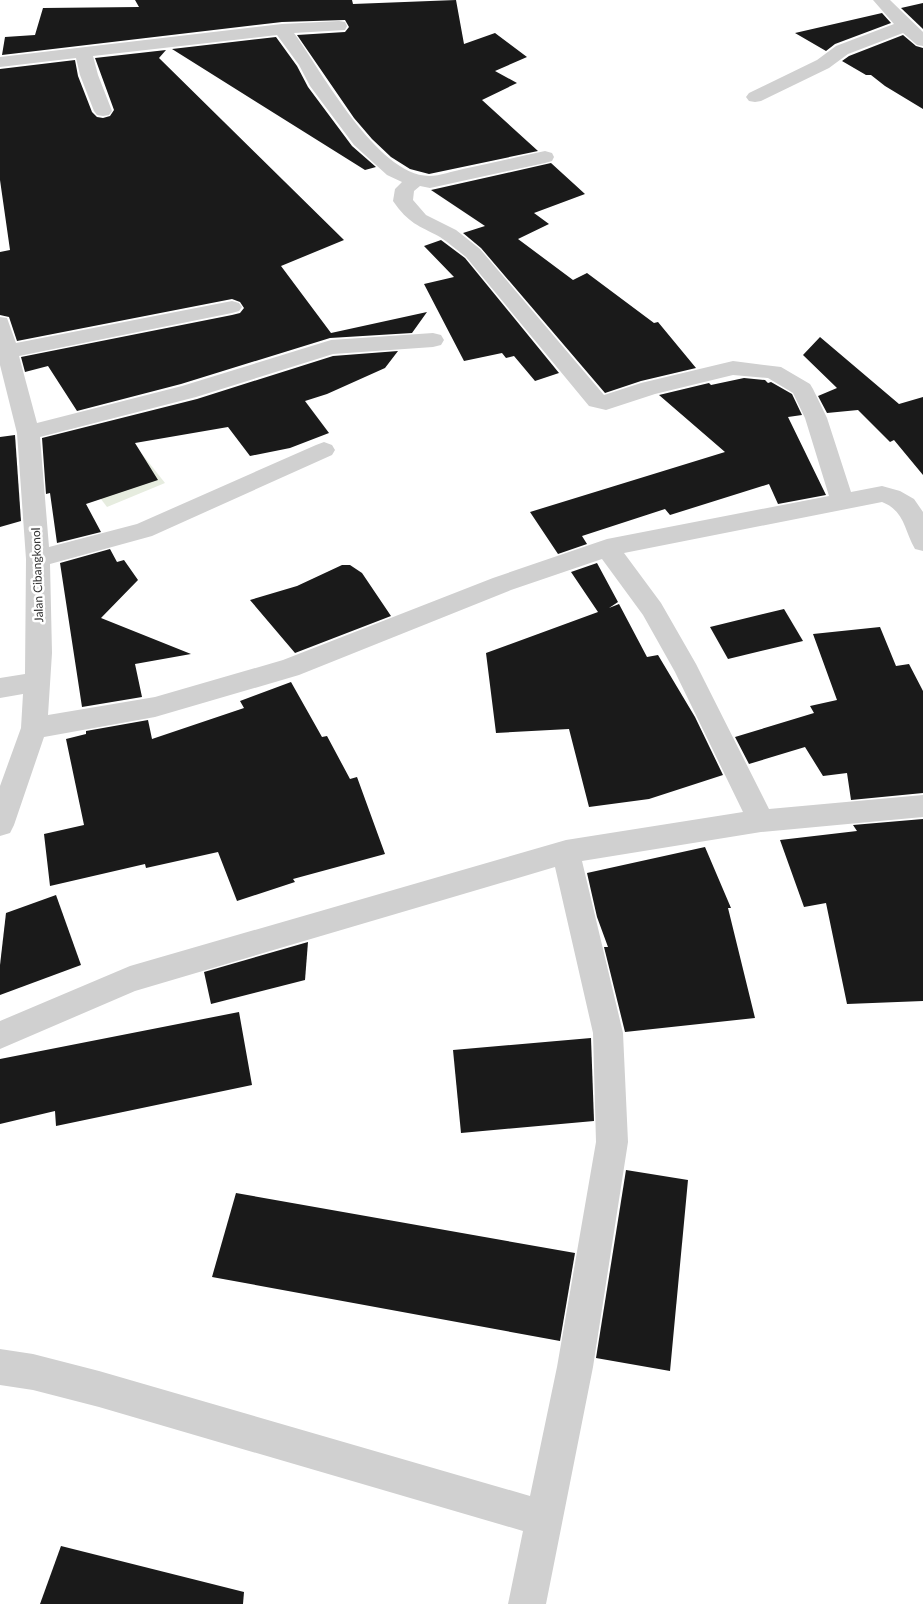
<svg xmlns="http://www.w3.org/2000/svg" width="923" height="1604" font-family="Lato,sans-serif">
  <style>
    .green { fill: #e6ecdf }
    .building { fill: #1a1a1a }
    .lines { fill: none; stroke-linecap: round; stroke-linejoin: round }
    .minor { fill: #d0d0d0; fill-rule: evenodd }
    .labels { text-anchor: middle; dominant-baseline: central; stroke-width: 5; stroke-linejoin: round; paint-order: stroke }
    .street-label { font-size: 12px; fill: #333; stroke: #fff }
  </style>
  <rect width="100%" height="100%" fill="#fff"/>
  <polygon class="green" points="142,454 165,483 107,507 85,478"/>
  <g class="building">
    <polygon points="135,0 352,0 353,4 456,0 464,44 495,33 527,57 495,71 517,83 482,100 538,151 429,174 410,169 391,157 372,139 354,118 297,35 345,32 349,27 345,20 282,22 2,55 5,37 35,35 43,8 139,7"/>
    <polygon points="923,3 923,29 901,8"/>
    <polygon points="882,13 891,23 835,44 826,51 795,33"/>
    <polygon points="903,35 916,46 923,48 923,109 885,86 871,75 866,75 842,61 849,56"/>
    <polygon points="276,37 297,66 308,87 352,146 376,167 365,170 172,49"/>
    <polygon points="166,50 159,58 344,240 281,266 331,333 427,312 412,333 330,338 181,384 77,411 48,366 25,372 21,357 232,315 240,313 244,308 240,302 232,299 17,341 9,317 0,315 0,252 10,250 0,180 0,69 75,60 78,76 92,112 97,117 103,118 110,116 114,110 95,58"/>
    <polygon points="551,163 585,194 534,213 549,224 518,239 573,280 587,273 654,323 658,322 696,368 641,381 605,393 481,248 463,233 485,226 431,190"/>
    <polygon points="441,240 465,258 559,373 535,381 514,356 506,358 502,353 464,361 424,284 454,277 424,246"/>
    <polygon points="820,337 899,404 923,397 923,475 894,440 890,442 858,410 827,413 818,396 837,388 803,355"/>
    <polygon points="398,351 385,368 327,394 305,401 329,433 290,448 250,456 228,427 135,443 158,480 86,504 101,532 57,543 50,493 46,494 42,438 197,399 333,356"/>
    <polygon points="744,378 765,380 768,383 771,382 792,394 802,415 788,417 826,495 778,504 769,484 670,515 665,509 582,536 587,544 558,554 530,512 725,452 659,395 709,383 711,385"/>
    <polygon points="15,435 21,521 0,527 0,437"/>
    <polygon points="110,549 117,562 124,560 138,580 101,618 191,654 135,664 142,697 82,707 60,563"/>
    <polygon points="597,563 618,602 609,608 619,604 647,657 658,655 695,717 723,775 649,799 589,807 569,729 496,733 486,653 598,612 571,572"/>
    <polygon points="342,565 350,565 362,573 391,616 295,653 250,600 297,586"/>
    <polygon points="784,609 803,641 728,659 710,627"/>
    <polygon points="880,627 896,666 909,664 923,691 923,793 851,800 847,773 823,776 805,747 749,764 735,737 814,713 810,706 837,700 813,634"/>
    <polygon points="291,682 322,737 327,736 350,779 357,777 385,854 293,879 295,882 237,901 218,852 146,868 145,864 50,886 44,834 84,825 66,739 86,734 86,731 148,720 152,739 244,708 240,701"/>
    <polygon points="923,819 923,1001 847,1004 826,903 804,907 780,840 857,831 853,825"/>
    <polygon points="705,847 731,908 728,908 755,1018 625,1032 604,947 608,947 597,917 587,873"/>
    <polygon points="56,895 81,965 0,995 0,965 6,913"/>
    <polygon points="308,942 305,980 211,1004 204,972"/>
    <polygon points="239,1012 252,1085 56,1126 55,1111 0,1124 0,1059"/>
    <polygon points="591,1038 594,1121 461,1133 453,1050"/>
    <polygon points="626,1170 688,1180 670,1371 596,1358"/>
    <polygon points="236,1193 575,1253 560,1341 212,1277"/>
    <polygon points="61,1546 244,1592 243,1604 40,1604"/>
  </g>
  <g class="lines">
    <g class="minor">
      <polygon points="873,0 890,0 923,32 923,46 917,45 903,33 848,54 829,68 761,101 755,102 749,101 746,97 749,93 817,60 836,46 894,24"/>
      <path d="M339,21L345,22L347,26L345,30L294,33C322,72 377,175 429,176C440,176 453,171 463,169C490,163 518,157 545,151L552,153L554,157L552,161L545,163L430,188L420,186L414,191L413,200L426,215L456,230L480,249L604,395L641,383L733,361L781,367L810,384L813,389L827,418L851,492L882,486L900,491L914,499L923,512V551L915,549C904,530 905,511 882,502L624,553L661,603L696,664L769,809L923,795V817L761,832L582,861L623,1033L628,1142L593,1367L546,1604H508L523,1531L99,1407L33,1390L0,1385V1349L33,1354L99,1371L530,1496L557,1367L596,1142L593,1033L555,867L135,991L0,1049V1021L130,966L566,840L743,812L675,672L643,615L602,559L511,590L299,675L155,717L44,737L14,825L10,833L0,836V786L21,728L23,694L0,698V678L25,674L26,559L17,433L0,365V317L7,318L16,343L232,301L239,303L242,307L239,311L232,313L19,356L37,423L182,386L331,340L433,333L441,335L444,340L441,345L433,347L333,354L196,397L40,437L49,547L137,524L316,445L324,442L332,445L335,450L332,455L152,536L50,564L52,653L48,715L155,697L283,660L493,578L607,539L829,496L805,418L793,393L768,378L733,375L655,394L606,410L589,406L466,257C458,251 449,243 440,237C418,225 409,224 393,201L395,189L402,182L387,175L354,145L310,86L299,65L277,35L93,56L98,75L112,111L109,115L103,116L97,115L94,111L80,75L76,58L0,67V57L282,24Z"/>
    </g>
  </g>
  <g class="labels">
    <g class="street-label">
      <text transform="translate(37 575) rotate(-92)">Jalan Cibangkonol</text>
    </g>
  </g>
</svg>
